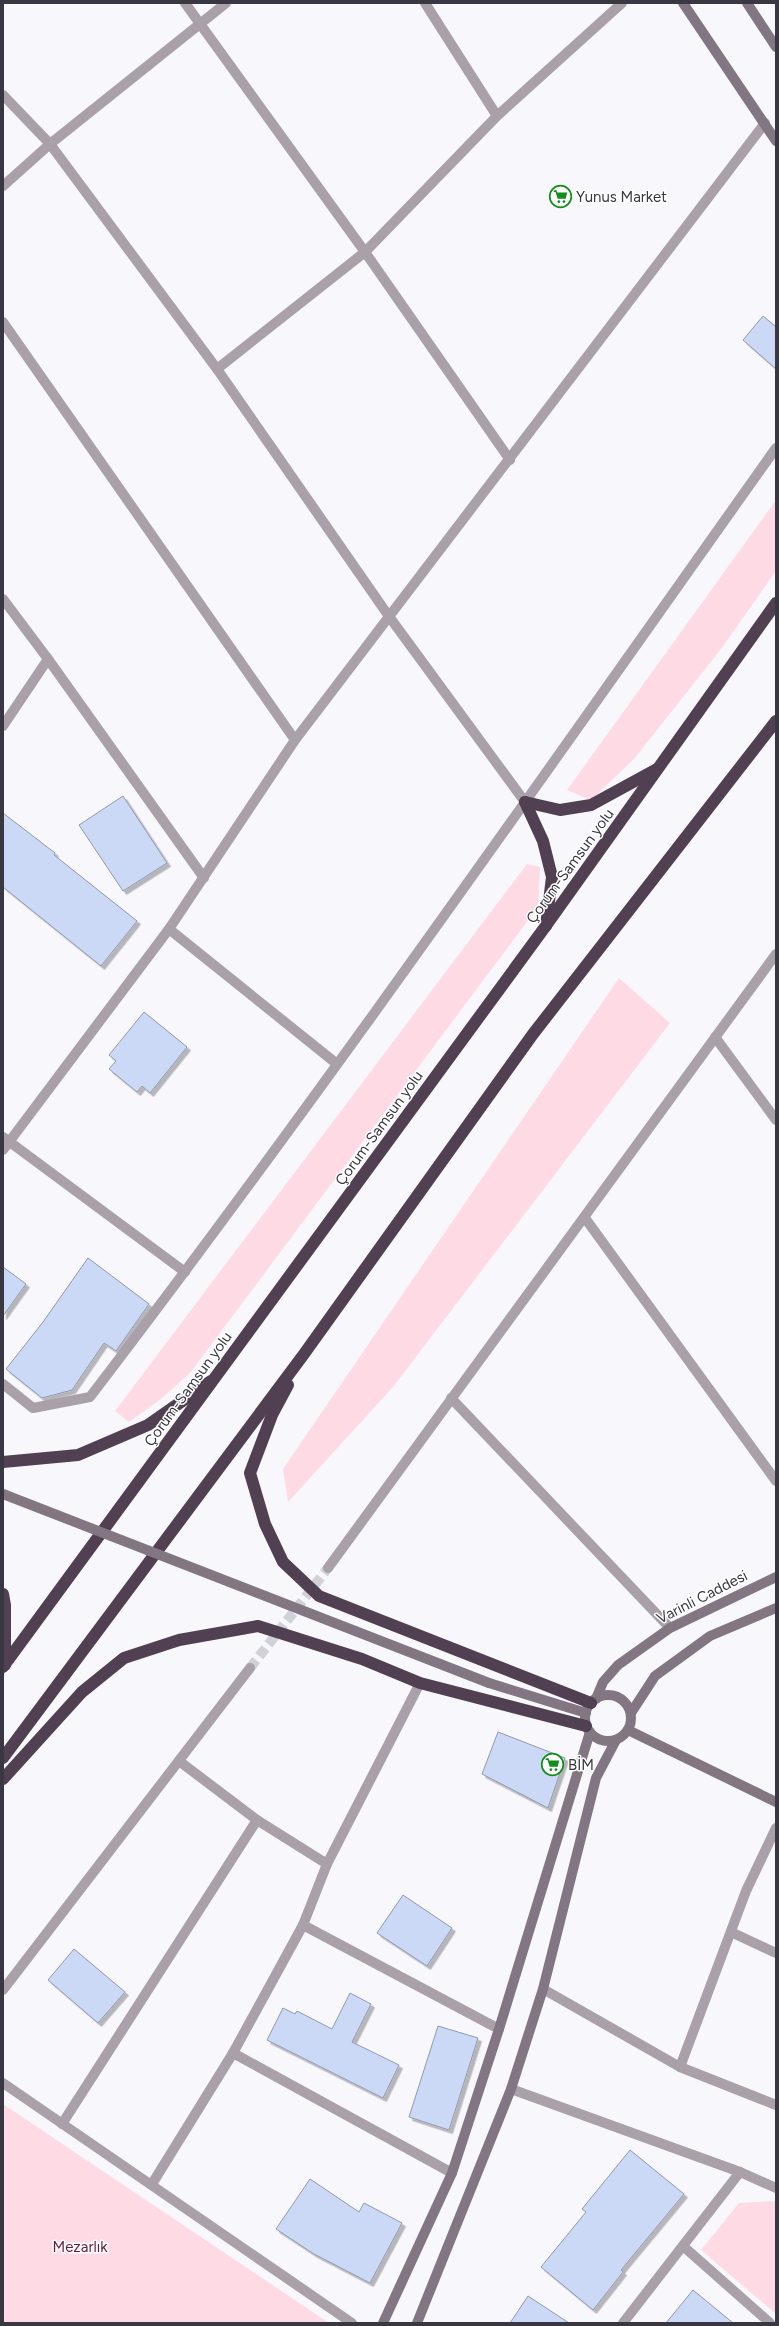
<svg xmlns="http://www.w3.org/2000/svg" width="779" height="2326" font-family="Figtree,sans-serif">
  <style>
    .green { fill: #fedae5 }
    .building { fill: #cbd9f7; stroke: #8f99b0; filter: url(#shadow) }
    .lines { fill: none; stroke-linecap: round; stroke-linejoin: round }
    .street-tunnel { stroke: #d2d1d7; stroke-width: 10; stroke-dasharray: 10 5; stroke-linecap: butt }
    .street { stroke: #a9a0a9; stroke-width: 10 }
    .secondary { stroke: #837683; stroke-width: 10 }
    .highway { stroke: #514051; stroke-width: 12 }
    .secondary-bridge { stroke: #837683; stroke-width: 10 }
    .labels { text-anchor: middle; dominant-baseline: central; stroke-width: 3; stroke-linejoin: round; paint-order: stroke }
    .poi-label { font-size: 15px; fill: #393741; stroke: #fff; text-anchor: start }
    .street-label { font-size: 15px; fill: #393741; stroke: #fff }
    .park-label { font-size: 15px; fill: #621d3a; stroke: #fff }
  </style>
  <defs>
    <filter id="shadow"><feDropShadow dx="3.5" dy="3.5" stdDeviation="0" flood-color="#0004"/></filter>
  </defs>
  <rect width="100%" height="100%" fill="#f8f7fc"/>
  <g class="green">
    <polygon points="776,500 776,571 721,649 634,759 591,800 567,790"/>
    <polygon points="527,864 540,867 538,907 190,1373 161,1399 129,1422 115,1411"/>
    <polygon points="619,978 670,1023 393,1387 288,1502 283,1469"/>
    <polygon points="3,2104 329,2323 3,2323"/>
    <polygon points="776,2201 776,2314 701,2250 739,2203"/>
  </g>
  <g class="building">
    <polygon points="763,316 776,327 776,369 743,340"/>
    <polygon points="123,796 167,863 123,891 79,825"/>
    <polygon points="3,813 55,853 54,855 137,921 101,966 3,887"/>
    <polygon points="144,1012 187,1047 150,1093 142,1086 137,1092 109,1069 116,1061 109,1055"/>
    <polygon points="88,1258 149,1304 116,1351 104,1343 72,1390 42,1398 6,1369 43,1322"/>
    <polygon points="3,1267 26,1284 3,1316"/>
    <polygon points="498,1732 565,1758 548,1808 482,1774"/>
    <polygon points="403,1895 452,1928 427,1966 377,1933"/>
    <polygon points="74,1949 125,1992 98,2023 48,1980"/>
    <polygon points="350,1993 371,2004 352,2042 399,2065 383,2098 267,2040 283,2008 295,2014 297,2011 332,2029"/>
    <polygon points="438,2026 478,2038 449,2130 409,2117"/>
    <polygon points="630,2150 684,2194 621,2270 623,2272 593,2310 541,2267 586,2212 582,2209"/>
    <polygon points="310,2179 359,2212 364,2203 402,2223 370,2283 314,2254 276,2229"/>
    <polygon points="693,2290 733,2323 666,2323"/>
    <polygon points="528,2296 569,2323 510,2323"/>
  </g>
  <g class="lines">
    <polyline class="street-tunnel" points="250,1668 328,1568"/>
    <g class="street">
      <polyline points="185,3 365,252 510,460"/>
      <polyline points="425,3 497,116"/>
      <polyline points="3,95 50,144 217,369 388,615 525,802"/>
      <polyline points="3,186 50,144 226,3"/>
      <polyline points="3,322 295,740"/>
      <polyline points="217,369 365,252 497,116 622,3"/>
      <polyline points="3,599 48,659 204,878"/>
      <polyline points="3,726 48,659"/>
      <polyline points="169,929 337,1064"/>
      <polyline points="715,1037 776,1120"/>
      <polyline points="3,1137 185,1272"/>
      <polyline points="3,1150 169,929 295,740 765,123"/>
      <polyline points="585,1218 776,1481"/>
      <path d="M3,1384L33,1408L90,1397C327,1087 550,766 776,448"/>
      <polyline points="451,1398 670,1628"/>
      <polyline points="328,1568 776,954"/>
      <polyline points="179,1761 257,1820 327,1864"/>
      <polyline points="303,1925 499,2029"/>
      <polyline points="731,1932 776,1953"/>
      <polyline points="543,1989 680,2067 776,2105"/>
      <polyline points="3,1990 250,1668"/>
      <polyline points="233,2053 452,2173"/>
      <polyline points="680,2067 746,1891 776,1828"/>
      <polyline points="3,2083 352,2323"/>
      <polyline points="511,2089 740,2172 776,2188"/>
      <polyline points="62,2124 257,1820"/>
      <polyline points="152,2184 233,2053 303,1925 327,1864 420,1683"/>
      <polyline points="683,2246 770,2323"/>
      <polyline points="623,2323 740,2172"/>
    </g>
    <g class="secondary">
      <polyline points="683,3 776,141"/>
      <polyline points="747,3 776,47"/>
      <polyline points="489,1683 586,1713"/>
      <circle cx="608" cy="1718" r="23"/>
      <polyline points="596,1699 603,1682 618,1665 670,1628 776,1577"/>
      <polyline points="631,1713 655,1676 710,1636 776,1608"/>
      <polyline points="628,1730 776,1802"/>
      <polyline points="383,2323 452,2173 499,2029 590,1732"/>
      <polyline points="417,2323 511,2089 543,1989 596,1778 616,1740"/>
    </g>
    <g class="highway">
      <polyline points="525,802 560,810 591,805 657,769"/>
      <polyline points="525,802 543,841 552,877 546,926"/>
      <polyline points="288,1385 272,1415 250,1473 265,1524 283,1562 319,1596 591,1703"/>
      <polyline points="3,1462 78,1455 148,1425 211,1381"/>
      <polyline points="3,1594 5,1605 5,1665"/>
      <polyline points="3,1667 545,927 776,603"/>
      <polyline points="3,1758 304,1354 533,1034 776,721"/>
      <polyline points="3,1779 82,1692 124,1658 179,1640 258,1626 362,1659 420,1683 586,1726"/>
    </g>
    <polyline class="secondary-bridge" points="3,1494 489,1683"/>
  </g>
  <defs>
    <symbol id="supermarket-ring" viewBox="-11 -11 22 22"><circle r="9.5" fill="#fff" stroke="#138e1a" stroke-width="1.5"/><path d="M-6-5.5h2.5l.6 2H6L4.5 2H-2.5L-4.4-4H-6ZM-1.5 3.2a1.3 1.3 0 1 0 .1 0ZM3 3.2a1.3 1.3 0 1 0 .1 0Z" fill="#138e1a"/></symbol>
  </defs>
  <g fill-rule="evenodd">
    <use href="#supermarket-ring" x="548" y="184" width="25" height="25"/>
    <use href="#supermarket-ring" x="540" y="1752" width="25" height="25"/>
  </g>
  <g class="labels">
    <g class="poi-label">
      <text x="576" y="197">Yunus Market</text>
      <text x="568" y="1765">BİM</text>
    </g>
    <g class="street-label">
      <text transform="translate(570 866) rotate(-54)">Çorum-Samsun yolu</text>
      <text transform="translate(379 1128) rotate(-54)">Çorum-Samsun yolu</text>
      <text transform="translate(188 1389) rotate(-54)">Çorum-Samsun yolu</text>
      <text transform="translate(702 1597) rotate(-27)">Varinli Caddesi</text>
    </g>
    <g class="park-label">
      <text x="80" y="2247">Mezarlık</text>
    </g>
  </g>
  <rect width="779" height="2326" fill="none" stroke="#393741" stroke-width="8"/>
</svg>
